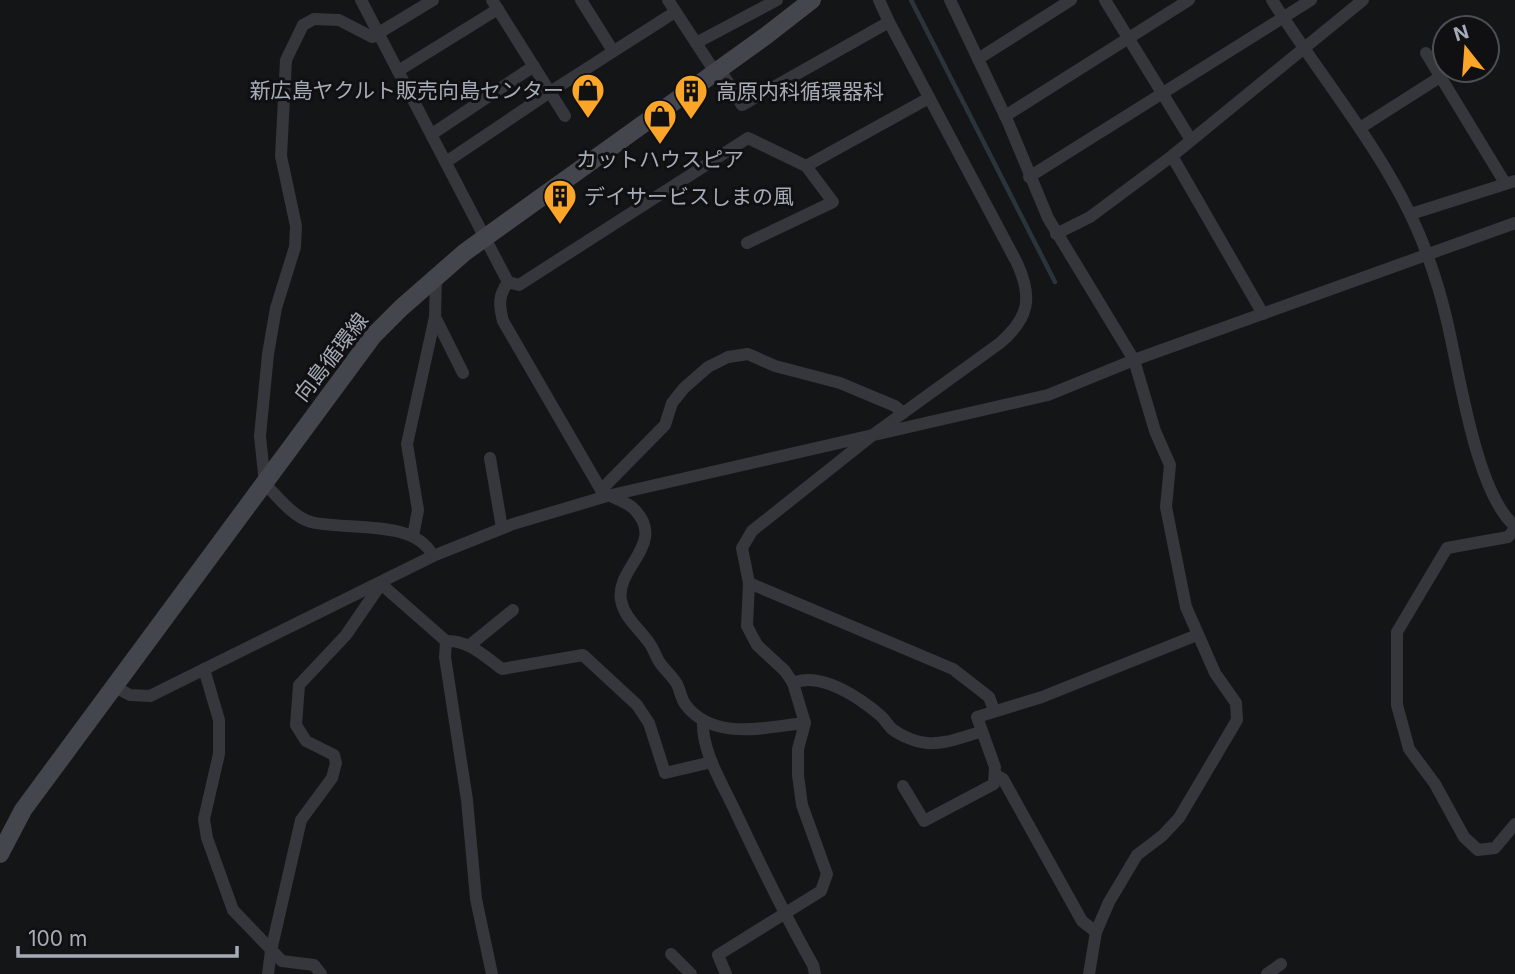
<svg xmlns="http://www.w3.org/2000/svg" width="1515" height="974" font-family="Inter,'Noto Sans JP',sans-serif">
  <style>
    .lines { fill: none; stroke-linecap: round; stroke-linejoin: round }
    .stream { stroke: #2a353b; stroke-width: 4.5 }
    .street { stroke: #35373c; stroke-width: 12 }
    .secondary { stroke: #43464c; stroke-width: 18 }
    .labels { text-anchor: middle; dominant-baseline: central; stroke-width: 6; stroke-linejoin: round; paint-order: stroke }
    .poi-label { font-size: 21px; fill: #a6acb7; stroke: #101012; text-anchor: start }
    .street-label { font-size: 21px; fill: #a6acb7; stroke: #101012 }
  </style>
  <rect width="100%" height="100%" fill="#141517"/>
  <g class="lines">
    <polyline class="stream" points="911,0 1055,282"/>
    <g class="street">
      <path d="M361,0L508,282C498,296 499,305 503,321L601,490C610,498 624,500 633,508C669,543 615,567 621,600C624,618 640,629 650,644C654,650 656,657 660,663C665,670 672,676 677,684C680,690 681,698 685,704C713,742 766,727 805,723"/>
      <polyline points="492,0 565,116"/>
      <polyline points="581,0 613,51"/>
      <polyline points="668,0 715,72"/>
      <polyline points="950,0 1008,122 1048,218 1134,360 1155,431 1170,465 1166,507 1186,607 1215,673 1236,703 1237,720 1179,818 1162,836 1137,855 1109,902 1096,932 1089,974"/>
      <polyline points="1105,0 1191,140"/>
      <path d="M1272,0C1324,83 1394,162 1427,254C1435,276 1442,299 1447,321C1459,371 1476,494 1515,526"/>
      <polyline points="696,43 777,0"/>
      <polyline points="1426,53 1505,183"/>
      <polyline points="978,59 1071,0"/>
      <polyline points="719,68 742,105 889,22"/>
      <polyline points="398,71 498,9"/>
      <polyline points="1005,116 1189,0"/>
      <polyline points="1360,128 1440,77"/>
      <polyline points="432,134 534,66"/>
      <polyline points="1172,156 1263,314"/>
      <polyline points="446,162 550,92 675,12"/>
      <polyline points="806,166 929,98"/>
      <polyline points="1029,177 1311,0"/>
      <polyline points="1411,214 1515,181"/>
      <polyline points="1056,234 1090,217 1172,156 1363,0"/>
      <polyline points="508,282 519,285 748,138 806,166 833,202 747,243"/>
      <polyline points="435,317 463,373"/>
      <polyline points="490,458 502,528"/>
      <polyline points="601,490 665,425 672,403 684,388 708,367 728,357 748,354 775,366 840,383 895,406 903,413"/>
      <polyline points="1515,529 1508,537 1447,548 1397,632 1397,705 1409,749 1435,784 1464,837 1478,850 1495,848 1515,824"/>
      <polyline points="413,536 418,510 407,444 435,317 436,277"/>
      <path d="M433,556C414,518 347,531 311,522C293,517 278,497 265,484L260,436L268,354L276,308L295,247L296,226L281,156L286,60L303,25L314,19L339,20L372,37L433,0"/>
      <polyline points="749,583 953,669 989,697 994,710"/>
      <polyline points="446,641 445,657 467,800 476,899 492,974"/>
      <polyline points="470,645 513,610"/>
      <polyline points="204,669 219,720 219,754 204,819 207,838 233,910 282,961 314,965 321,974"/>
      <path d="M793,683C821,671 860,698 881,716C885,720 888,725 892,729C901,736 916,742 927,743C945,745 964,736 981,732"/>
      <polyline points="115,687 130,695 150,696 433,556 513,524 607,496 1048,395 1134,360 1515,223"/>
      <path d="M703,720C701,752 724,786 737,815C761,866 785,916 813,965L815,974"/>
      <polyline points="996,775 1003,779 1082,921 1096,932"/>
      <polyline points="903,786 924,821 994,784 995,767 977,717 1042,697 1197,635"/>
      <polyline points="671,954 691,974"/>
      <path d="M268,974L271,951L301,820L332,778L336,763L334,755L306,741L296,725L299,685L346,635L381,584L446,641C469,640 484,656 502,669L583,655L637,705L649,723L665,773L712,762"/>
      <path d="M726,974L718,955L821,891L827,874L802,805L798,775V749L805,723L793,683L785,671L757,645L747,626L749,583L742,548L752,531L874,434L1000,343C1029,318 1033,298 1017,263L889,22L879,0"/>
      <polyline points="1267,974 1281,964"/>
    </g>
    <polyline class="secondary" points="0,854 23,810 373,336 401,308 465,252 767,35 812,0"/>
  </g>
  <defs>
    <symbol id="shop-pin" viewBox="-11 -11 22 30"><path d="M0 17L-7.5 6A9.5 9.5 0 1 1 7.5 6Z" fill="#fba628" stroke="#101012"/><path d="M-5-2.5h2.3a2.7 3.5 0 0 1 5.4 0H5L5.5 6h-11ZM-1.5-2.5h3a1.5 2.3 0 0 0-3 0Z" fill="#111"/></symbol>
    <symbol id="building-pin" viewBox="-11 -11 22 30"><path d="M0 17L-7.5 6A9.5 9.5 0 1 1 7.5 6Z" fill="#fba628" stroke="#101012"/><path d="M-4-6H4V6H1V3H-1V6H-4ZM-2.5-4.3h1.7v1.8h-1.7ZM.8-4.3h1.7v1.8H.8ZM-2.5-1h1.7V.8h-1.7ZM.8-1h1.7V.8H.8Z" fill="#111"/></symbol>
  </defs>
  <g fill-rule="evenodd">
    <use href="#shop-pin" x="569" y="71" width="38" height="52"/>
    <use href="#building-pin" x="672" y="72" width="38" height="52"/>
    <use href="#shop-pin" x="641" y="97" width="38" height="52"/>
    <use href="#building-pin" x="541" y="177" width="38" height="52"/>
  </g>
  <g class="labels">
    <g class="poi-label">
      <text x="564" y="90" text-anchor="end">新広島ヤクルト販売向島センター</text>
      <text x="716" y="91">高原内科循環器科</text>
      <text x="660" y="159" text-anchor="middle">カットハウスピア</text>
      <text x="584" y="196">デイサービスしまの風</text>
    </g>
    <g class="street-label">
      <text transform="translate(331 357) rotate(-52)">向島循環線</text>
    </g>
  </g>
  <g transform="translate(1466 49) rotate(343)"><circle r="33" fill="#101012" stroke="#4c4e54" stroke-width="2"/>
  <path d="M0-5L12 26L0 18L-12 26Z" fill="#fba628"/>
  <text y="-10" font-size="19" font-weight="bold" text-anchor="middle" fill="#a6acb7">N</text>
  </g>
  <path d="M18 946v10h219v-10" fill="none" stroke="#a6acb7" stroke-width="3.5"/>
  <text x="28" y="946" font-size="21" fill="#a6acb7" stroke="#101012" stroke-width="5" paint-order="stroke">100 m</text>
</svg>
